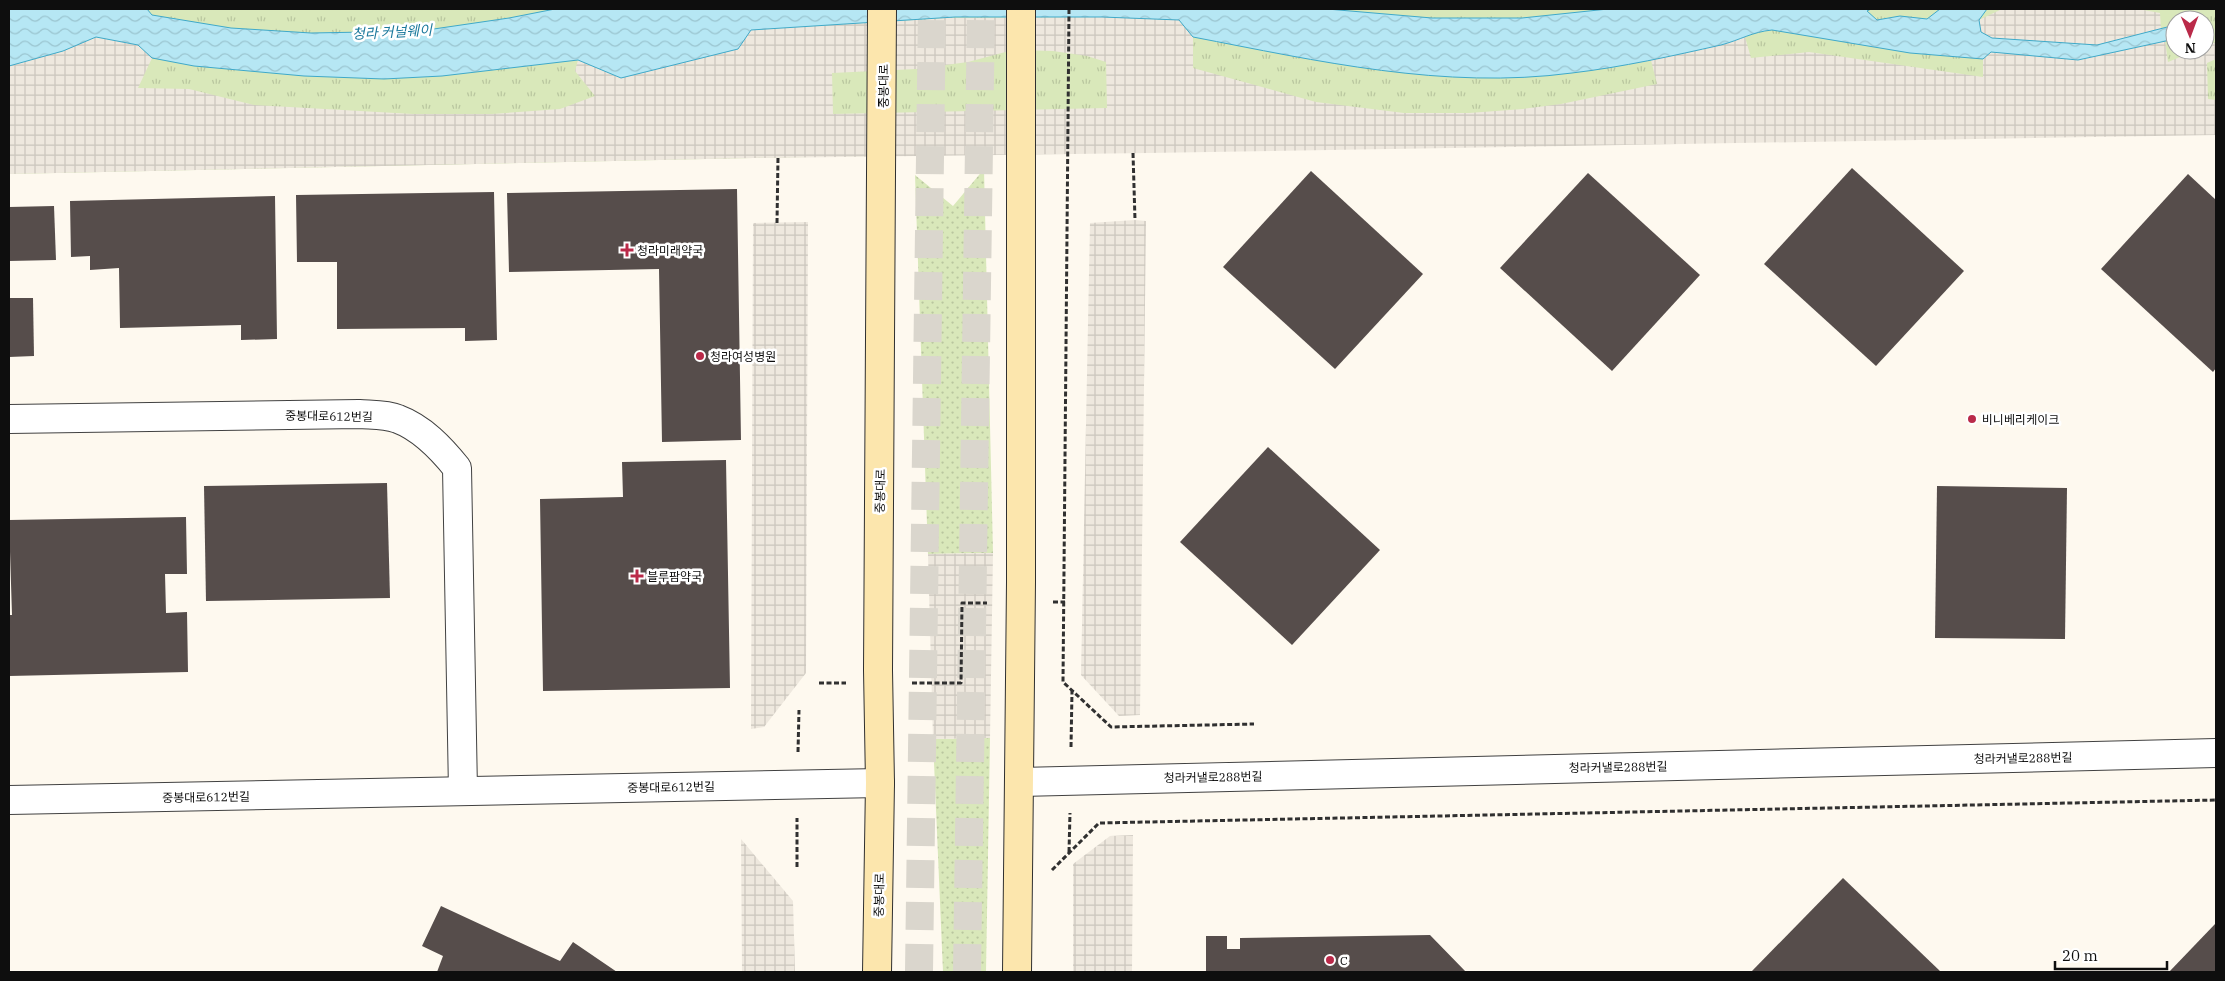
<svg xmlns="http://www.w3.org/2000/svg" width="2225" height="981" font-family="'IBM Plex Serif','Noto Sans KR',serif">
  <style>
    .grass { fill: url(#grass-dots) }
    .park { fill: url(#park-tufts); fill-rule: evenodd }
    .plaza { fill: url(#plaza-grid); fill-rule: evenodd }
    .water { fill: url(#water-waves); stroke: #3fa9c9 }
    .building { fill: #564d4b }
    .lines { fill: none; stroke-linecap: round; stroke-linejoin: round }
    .secondary-tunnel { stroke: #dad6cd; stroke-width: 28; stroke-dasharray: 28 14; stroke-linecap: butt }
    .minor-casing { stroke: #414141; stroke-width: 30 }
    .secondary-casing { stroke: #303030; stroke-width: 30 }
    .path { stroke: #303030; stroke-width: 3; stroke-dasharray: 5 2.5; stroke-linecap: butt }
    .minor { stroke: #fff; stroke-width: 28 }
    .secondary { stroke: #fce6ad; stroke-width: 28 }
    .poi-dot { fill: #ba2a49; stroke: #fff; stroke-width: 2 }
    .labels { text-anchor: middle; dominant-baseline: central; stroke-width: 5; stroke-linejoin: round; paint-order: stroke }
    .street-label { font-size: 12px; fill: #0e0e0e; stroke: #fff }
    .poi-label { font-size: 12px; fill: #0e0e0e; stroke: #fff; text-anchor: start }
    .water-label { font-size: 14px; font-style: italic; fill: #1b799c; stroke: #fff }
  </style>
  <defs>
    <pattern id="grass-dots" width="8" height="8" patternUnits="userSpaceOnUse" patternTransform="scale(1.25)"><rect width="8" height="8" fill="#d9e8ba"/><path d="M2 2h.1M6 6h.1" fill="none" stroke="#b9c69f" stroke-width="1.8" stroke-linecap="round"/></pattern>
    <pattern id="park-tufts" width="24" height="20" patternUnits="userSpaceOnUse" patternTransform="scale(1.25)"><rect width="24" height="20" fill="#d9e8ba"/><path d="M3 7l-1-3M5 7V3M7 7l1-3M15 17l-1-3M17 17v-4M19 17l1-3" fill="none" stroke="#b9c69f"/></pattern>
    <pattern id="plaza-grid" width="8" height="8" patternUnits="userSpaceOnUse" patternTransform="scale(1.25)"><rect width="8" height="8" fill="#eee8de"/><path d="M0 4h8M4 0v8" fill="none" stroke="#cbc6bd"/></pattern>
    <pattern id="water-waves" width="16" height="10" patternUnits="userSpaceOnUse" patternTransform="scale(1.25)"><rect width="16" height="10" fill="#b6e7f4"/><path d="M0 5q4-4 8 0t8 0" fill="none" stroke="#9bc5d0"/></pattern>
  </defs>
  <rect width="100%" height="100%" fill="#fef9ef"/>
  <g class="grass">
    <polygon points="984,169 993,553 928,554 915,175 953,206"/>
    <polygon points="990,738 986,972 943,972 933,739"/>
  </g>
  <path class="park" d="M9,9H2216V134L753,158L9,174ZM2175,20H2205V50H2175Z"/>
  <g class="plaza">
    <path d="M1638,9H1737L1751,58L1809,52L1983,77V59L1991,52L2078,60L2165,41L2168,62L2197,50H2205V47L2216,42V59L2207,63L2208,99L2216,100V135L1148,153L753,158L9,174V66L63,51L96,37L138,45L152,58L138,88L189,89L254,105L413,114H492L560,109L595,96L575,71L578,60L621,78L751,30L946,18L1102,17L1179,20L1193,37V68L1316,102L1404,113H1469L1523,109L1561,104L1657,84ZM1013,50L1053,51L1087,56L1106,62L1107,108L833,114L832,73L916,69L968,62Z"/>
    <polygon points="2002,9 2138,9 2160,13 2161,29 2097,45 1992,38 1981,32 1979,20"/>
    <polygon points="1135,220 1146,221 1140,715 1119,716 1081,675 1090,223"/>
    <polygon points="808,222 806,673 764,727 751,729 753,223"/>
    <polygon points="993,553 990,738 933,739 928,554"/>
    <polygon points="1133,835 1132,972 1073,972 1073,864 1110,836"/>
    <polygon points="741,839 793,901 795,972 742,972"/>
  </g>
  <path class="water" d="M9,9H147L152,15L231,28L311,33L420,31L509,18L555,9H1327L1432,18H1522L1608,9H1871L1867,11L1877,20L1900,16L1927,19L1940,9H1987L1979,20L1981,32L1992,38L2097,45L2175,25V39L2078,60L1991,52L1983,59L1910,53L1772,30C1752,32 1740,40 1721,45C1672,56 1623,67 1572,73C1444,90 1318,61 1193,37L1179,20L1102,17H955L751,30L738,49L621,78L578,60L442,76L384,79L304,76L194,66L152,58L138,45L96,37L63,51L9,66Z"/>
  <g class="building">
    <polygon points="1852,168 1964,271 1876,366 1764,264"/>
    <polygon points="1311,171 1423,274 1335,369 1223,267"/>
    <polygon points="1588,173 1700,275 1612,371 1500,268"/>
    <polygon points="2188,174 2216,200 2216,368 2213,372 2101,269"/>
    <polygon points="737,189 741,440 662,442 659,269 509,272 507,193"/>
    <polygon points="494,192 497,340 465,341 465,328 337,329 337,262 297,262 296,195"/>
    <polygon points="275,196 277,339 241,340 241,325 120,328 119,268 90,270 90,256 71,257 70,201"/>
    <polygon points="54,206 56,260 9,261 9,207"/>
    <polygon points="9,298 33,298 34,356 9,357"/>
    <polygon points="1268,447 1380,550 1292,645 1180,542"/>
    <polygon points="726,460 730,688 543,691 540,499 623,497 622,462"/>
    <polygon points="387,483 390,598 206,601 204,486"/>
    <polygon points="1937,486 2067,488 2065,639 1935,638"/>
    <polygon points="186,517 187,574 165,574 166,613 187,612 188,672 9,676 9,615 12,615 9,520"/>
    <polygon points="1843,878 1941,972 1751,972"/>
    <polygon points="441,906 560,961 573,942 617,972 437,972 443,956 422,946"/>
    <polygon points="2216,923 2216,972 2169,972"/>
    <polygon points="1430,935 1466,972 1206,972 1206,936 1227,936 1227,949 1240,949 1240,938"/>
  </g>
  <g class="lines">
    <g class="secondary-tunnel">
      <polyline points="919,972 932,9"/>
      <polyline points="967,972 981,9"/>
    </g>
    <defs>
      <g id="minor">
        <path d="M9,419L359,414C371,415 386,414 398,419C422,428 441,448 457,468L463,791"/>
        <polyline points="1020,782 2216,753"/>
        <polyline points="9,800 880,783"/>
      </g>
      <g id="secondary">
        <polyline points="877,972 880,783 878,670 882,9"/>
        <polyline points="1017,972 1021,582 1021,9"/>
      </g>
    </defs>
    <use href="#minor" class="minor-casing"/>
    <use href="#secondary" class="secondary-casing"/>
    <g class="path">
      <polyline points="1069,9 1063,682 1111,727 1254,724"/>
      <polyline points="1133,153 1135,220"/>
      <polyline points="777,223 778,157"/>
      <polyline points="1053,602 1065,602"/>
      <polyline points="819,683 846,683"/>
      <polyline points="912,683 961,683 962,603 987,603"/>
      <polyline points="1071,747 1072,691"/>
      <polyline points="798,752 799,710"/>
      <polyline points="1069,852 1070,813"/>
      <polyline points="797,867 797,818"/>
      <polyline points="1052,870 1099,823 2216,800"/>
    </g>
    <use href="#minor" class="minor"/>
    <use href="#secondary" class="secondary"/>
  </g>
  <g class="poi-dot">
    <path d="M624.5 242.5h5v5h5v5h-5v5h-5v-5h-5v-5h5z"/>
    <circle cx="700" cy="356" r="5"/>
    <circle cx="1972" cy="419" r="5"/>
    <path d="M634.5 568.5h5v5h5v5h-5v5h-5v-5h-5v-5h5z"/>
    <circle cx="1330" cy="960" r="5"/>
  </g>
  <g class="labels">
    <g class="street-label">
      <text transform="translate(883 86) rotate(-90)">중봉대로</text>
      <text transform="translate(329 416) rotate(1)">중봉대로612번길</text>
      <text transform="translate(880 491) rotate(-89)">중봉대로</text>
      <text transform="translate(2023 758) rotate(-1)">청라커낼로288번길</text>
      <text transform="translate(1618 767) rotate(-1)">청라커낼로288번길</text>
      <text transform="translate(1213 777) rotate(-1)">청라커낼로288번길</text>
      <text transform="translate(671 787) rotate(-1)">중봉대로612번길</text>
      <text transform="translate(206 797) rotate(-1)">중봉대로612번길</text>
      <text transform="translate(879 895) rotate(-89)">중봉대로</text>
    </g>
    <g class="poi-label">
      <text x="637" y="250">청라미래약국</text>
      <text x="710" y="356">청라여성병원</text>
      <text x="1982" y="419">비니베리케이크</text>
      <text x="647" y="576">블루팜약국</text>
      <text x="1340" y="960">C</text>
    </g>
    <g class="water-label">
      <text transform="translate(392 32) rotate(-3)">청라 커널웨이</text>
    </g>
  </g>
  <rect width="2225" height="981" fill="none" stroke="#0e0e0e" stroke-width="20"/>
  <g transform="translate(2190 35) rotate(179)"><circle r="24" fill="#ffffff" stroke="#9f9f9f"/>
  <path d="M0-4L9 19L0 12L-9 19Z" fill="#ba2a49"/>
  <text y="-8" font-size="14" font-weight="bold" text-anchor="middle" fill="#0e0e0e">N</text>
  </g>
  <path d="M2055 961v8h112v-8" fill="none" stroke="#0e0e0e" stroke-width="2.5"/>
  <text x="2062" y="961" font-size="15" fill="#0e0e0e" stroke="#ffffff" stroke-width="4" paint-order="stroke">20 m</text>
</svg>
